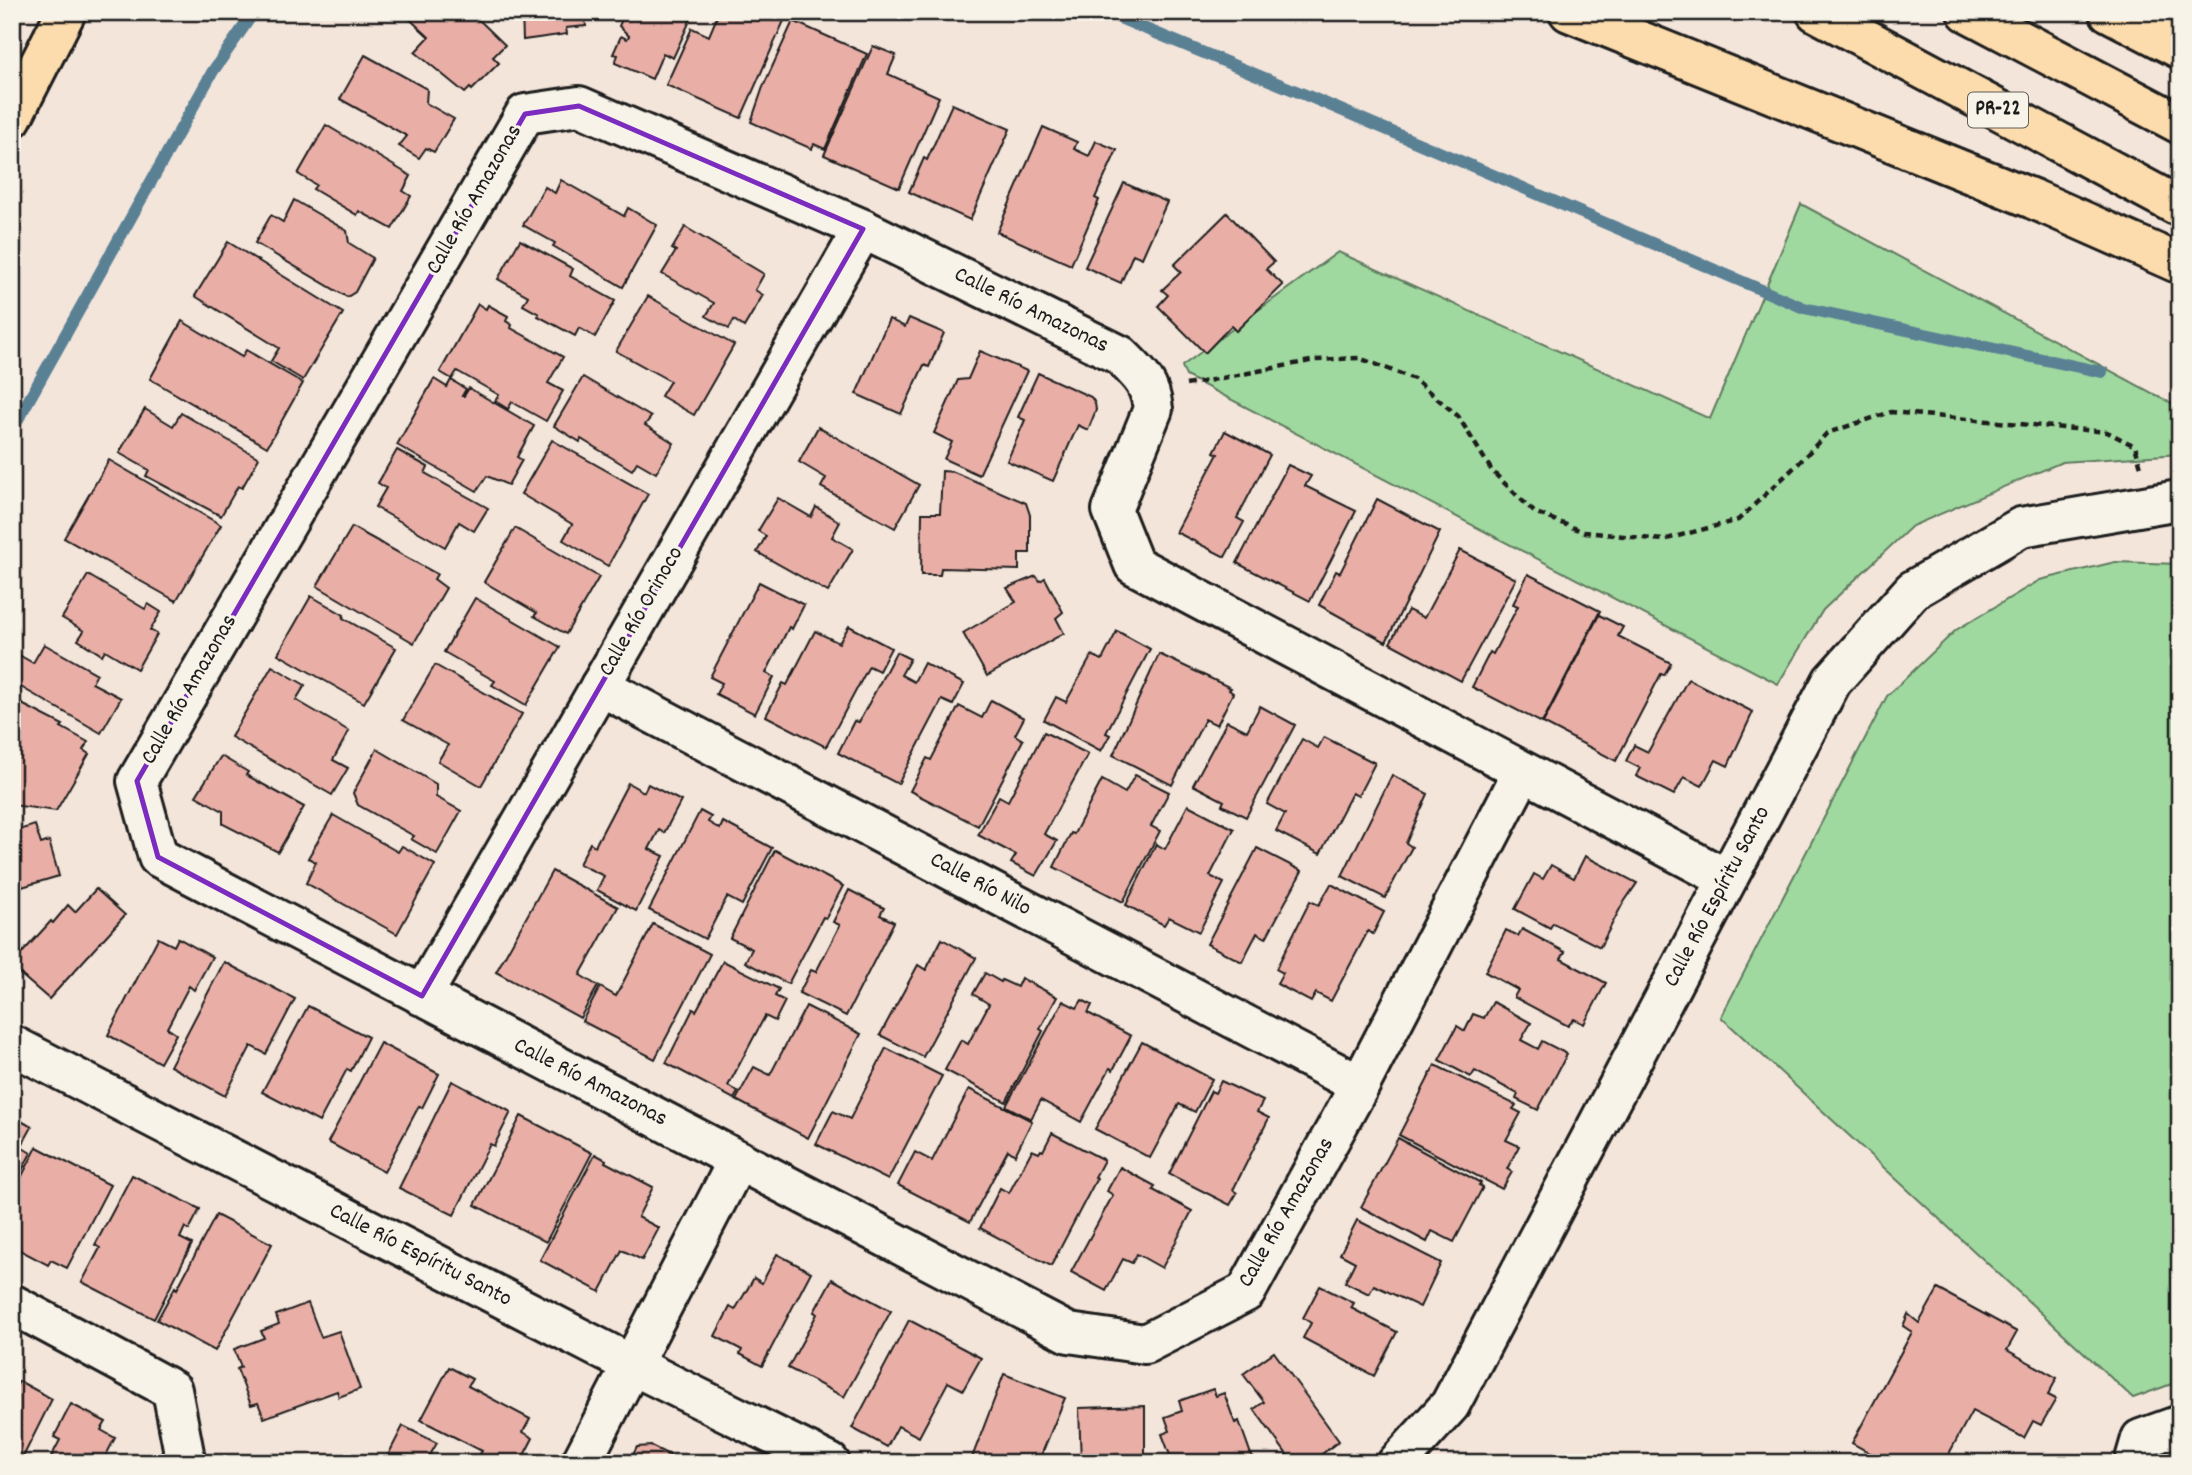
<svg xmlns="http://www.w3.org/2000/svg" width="2192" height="1475" font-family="Dekko,sans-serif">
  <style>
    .green { fill: #a0d99f; stroke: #5e7a5e; stroke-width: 2 }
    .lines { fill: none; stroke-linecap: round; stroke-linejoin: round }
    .stream { stroke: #5a8094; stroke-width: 12 }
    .building { fill: #e9afa7; stroke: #1c1c1c; stroke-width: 2 }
    .minor-casing { stroke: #1c1c1c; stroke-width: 44 }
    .primary-casing { stroke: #1c1c1c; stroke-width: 44 }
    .motorway-casing { stroke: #1c1c1c; stroke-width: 44 }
    .path { stroke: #1c1c1c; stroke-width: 4.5; stroke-dasharray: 7 5; stroke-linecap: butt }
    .minor { stroke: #f7f3e8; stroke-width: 38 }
    .primary { stroke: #fcdcac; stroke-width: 38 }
    .motorway { stroke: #fcdcac; stroke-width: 38 }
    .marked { fill: none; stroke: #7b2cbf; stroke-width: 5; stroke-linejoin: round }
    .labels { text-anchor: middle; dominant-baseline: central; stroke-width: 6; stroke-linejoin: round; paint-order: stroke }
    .shield { fill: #f7f3e8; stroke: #5e5c59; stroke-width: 2 }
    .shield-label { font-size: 21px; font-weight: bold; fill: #1c1c1c }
    .street-label { font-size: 23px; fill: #1c1c1c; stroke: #f7f3e8 }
  </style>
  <rect width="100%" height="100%" fill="#f4e5db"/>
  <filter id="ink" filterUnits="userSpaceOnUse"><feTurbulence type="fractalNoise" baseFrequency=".0143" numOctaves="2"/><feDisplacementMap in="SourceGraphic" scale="14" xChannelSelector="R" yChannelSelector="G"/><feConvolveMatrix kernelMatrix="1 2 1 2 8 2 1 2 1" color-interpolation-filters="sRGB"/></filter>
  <g filter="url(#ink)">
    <g class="green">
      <polygon points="1801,204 2180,408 2180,454 2062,462 1912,526 1823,610 1778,684 1186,376 1182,366 1338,252 1710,419"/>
      <polygon points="2115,562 2180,564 2180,1381 2133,1398 1721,1017 1887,696 1956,630 2040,580"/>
    </g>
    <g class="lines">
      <g class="stream">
        <polyline points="1105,12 1308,96 1804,308 2102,372"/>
        <polyline points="12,430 213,71 254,12"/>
      </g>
    </g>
    <g class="building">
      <polygon points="402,12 471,12 505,45 493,57 499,63 472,90 470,88 465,93 415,52 429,37"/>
      <polygon points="522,12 584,12 586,26 566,28 567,34 523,40"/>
      <polygon points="625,12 694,12 673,58 663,53 652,79 615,63 618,55 613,54 621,36 627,39 629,36 619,26"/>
      <polygon points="719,12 787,14 741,118 666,85 692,28 709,36"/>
      <polygon points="793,21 867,54 825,149 814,144 812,149 751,122 763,87"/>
      <polygon points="873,46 896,55 888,74 939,97 899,188 824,155"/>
      <polygon points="365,55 427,89 426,103 454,119 434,152 426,148 419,158 399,146 407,136 340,99"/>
      <polygon points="952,104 1010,129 970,220 909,192 924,158 927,160"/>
      <polygon points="326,125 411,176 403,191 411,196 392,229 359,211 357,215 313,189 316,185 298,174"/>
      <polygon points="1043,127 1077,142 1074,149 1089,156 1096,141 1117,150 1095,198 1099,200 1071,265 997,232"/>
      <polygon points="561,180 624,216 628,208 657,225 623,287 553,246 555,243 523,225 545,187 555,193"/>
      <polygon points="1124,183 1167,202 1142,258 1133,254 1121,283 1085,267"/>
      <polygon points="294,200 347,231 349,243 373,258 355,292 347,297 255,243 271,215 283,222"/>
      <polygon points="1227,213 1274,262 1266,269 1283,285 1236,331 1231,326 1205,353 1158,306 1168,295 1162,290 1181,272 1174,265"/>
      <polygon points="685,227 764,274 755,290 763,295 744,327 734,320 729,329 706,316 714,303 662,274 676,251 672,249"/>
      <polygon points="520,240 573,269 570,276 615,301 595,337 579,328 575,336 538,316 539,314 523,305 528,296 498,279"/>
      <polygon points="228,242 343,313 303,380 271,361 279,348 195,296"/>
      <polygon points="648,296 734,345 694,415 661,396 670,381 616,351"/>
      <polygon points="478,304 486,309 488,305 508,316 506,321 512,325 511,328 563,357 548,383 563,391 546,421 512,402 508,409 495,401 499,395 457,371 452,379 440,372"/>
      <polygon points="909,318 944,333 929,367 924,365 901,414 856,394 889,319 905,327"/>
      <polygon points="182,321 242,357 246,350 303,383 267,447 150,379"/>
      <polygon points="980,351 1027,371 979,475 944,459 952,442 934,433 958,380 968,379"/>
      <polygon points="1038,373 1091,397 1095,403 1096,410 1088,430 1078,425 1053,481 1007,461 1025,420 1018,417"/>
      <polygon points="583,377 651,417 645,425 674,443 656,473 637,462 632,470 581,439 580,442 554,426"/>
      <polygon points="434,379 447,387 451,380 466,389 462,396 464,396 469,388 534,426 517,457 522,460 508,485 487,476 477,491 397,445"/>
      <polygon points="145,409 173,426 181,413 259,458 242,488 238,486 221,516 146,476 149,470 119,453"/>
      <polygon points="818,427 919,485 895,528 821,487 826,478 799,462"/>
      <polygon points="1225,431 1270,455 1237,518 1244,522 1225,557 1176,532 1218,454 1214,452"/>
      <polygon points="552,440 648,494 608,566 563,540 572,524 521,494"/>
      <polygon points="397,450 428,467 425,473 488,508 474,531 459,522 445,547 375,507 386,488 378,483"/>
      <polygon points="109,460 221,525 176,601 64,538"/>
      <polygon points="1288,465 1311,476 1305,486 1356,511 1310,601 1237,563"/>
      <polygon points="942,471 954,472 1026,503 1030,515 1030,553 1019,553 1019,570 941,568 940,575 921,575 922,513 940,513"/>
      <polygon points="778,498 811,517 816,507 840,522 832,537 853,549 828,592 757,552 766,536 758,531"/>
      <polygon points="1377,499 1440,532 1386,642 1319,605 1336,571 1340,573"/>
      <polygon points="352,527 437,574 434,579 446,588 414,643 317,586"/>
      <polygon points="515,528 599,577 566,634 534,616 537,613 484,582"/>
      <polygon points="1460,550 1516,579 1461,681 1390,643 1408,610 1424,618"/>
      <polygon points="1528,574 1600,611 1542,723 1472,687 1490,652 1493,654 1518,606 1513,604"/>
      <polygon points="88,575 145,609 148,604 161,612 150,630 157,634 137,669 105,650 102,655 78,640 84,631 62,618"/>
      <polygon points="1036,576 1040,581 1045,578 1063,612 1056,618 1064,633 987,676 963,633 1016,602 1007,588"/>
      <polygon points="759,582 804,605 792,629 789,627 766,673 774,677 755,714 716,694 722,683 710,677"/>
      <polygon points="311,596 344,615 343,618 396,648 364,703 278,654"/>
      <polygon points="475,598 560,647 526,705 492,685 495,681 444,652"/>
      <polygon points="1599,615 1623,627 1618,636 1671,663 1664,675 1661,674 1616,761 1543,723"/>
      <polygon points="849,626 891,648 879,671 869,666 826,747 766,716 783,683 787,685 815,631 839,643"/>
      <polygon points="1117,631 1150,649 1106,733 1110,735 1101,751 1044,720 1056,697 1066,702 1092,655 1102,660"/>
      <polygon points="44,644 97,674 92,683 121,698 101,733 12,682 12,667 19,655 33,663"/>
      <polygon points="896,652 910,659 901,675 914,682 924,663 964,684 953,705 942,700 898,784 838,753 854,721 859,722"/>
      <polygon points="1159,654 1231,688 1229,690 1233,693 1217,725 1205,719 1172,785 1113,755"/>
      <polygon points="435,665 522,714 481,786 438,761 448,745 403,720"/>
      <polygon points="272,666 305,685 296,700 349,731 333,760 348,768 332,795 231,737"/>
      <polygon points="1688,679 1753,712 1728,766 1716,760 1702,786 1684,777 1674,795 1636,776 1640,768 1626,761 1634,745 1648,752"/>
      <polygon points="12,699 63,725 61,727 88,742 83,750 89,754 56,811 12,805"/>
      <polygon points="991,700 1024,718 1015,735 1023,740 978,826 910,791 927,758 931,760 959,706 982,718"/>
      <polygon points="1260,706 1295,725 1246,817 1222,805 1224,801 1193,785 1227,721 1247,731"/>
      <polygon points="1044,732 1088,754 1044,834 1057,841 1036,876 1011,863 1016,855 978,835 999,796 1008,801"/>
      <polygon points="1324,737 1375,763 1358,796 1352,793 1320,854 1276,831 1285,814 1267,804 1302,739 1318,748"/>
      <polygon points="377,749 436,784 436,797 461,811 437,854 411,839 414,836 358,805 353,793"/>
      <polygon points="221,756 248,772 246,775 304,807 278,852 223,824 223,811 196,796"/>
      <polygon points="1135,775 1169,792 1151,826 1160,831 1123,902 1054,867 1071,833 1074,834 1102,780 1125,793"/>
      <polygon points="1392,775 1428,794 1406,843 1412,847 1385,898 1342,876"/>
      <polygon points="628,783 644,792 648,784 681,801 664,833 659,830 649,849 664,856 636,911 597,890 604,876 579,864 590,843 595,846"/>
      <polygon points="1188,805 1234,829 1210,876 1224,883 1199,932 1169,917 1164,925 1126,905 1156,844 1165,849"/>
      <polygon points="700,811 711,817 708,822 720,829 723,822 772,848 742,905 727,897 705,939 649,910"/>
      <polygon points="333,815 398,852 402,846 435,865 397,934 306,883 316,862 308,858"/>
      <polygon points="35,825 41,844 49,841 59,876 22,887 21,882 12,885 12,832"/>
      <polygon points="1257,848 1302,871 1266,938 1257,933 1242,962 1207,944"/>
      <polygon points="775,850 843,886 826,918 823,917 788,984 745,962 752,949 730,938"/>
      <polygon points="1585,856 1637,883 1622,905 1600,947 1553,923 1550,928 1515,909 1534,874 1543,879 1551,865 1574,878"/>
      <polygon points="552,871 618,907 580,975 598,986 580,1018 496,972"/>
      <polygon points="1331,884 1384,912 1373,934 1368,931 1331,1001 1316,993 1311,1002 1277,984 1283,973 1276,969 1310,901 1319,905"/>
      <polygon points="96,889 125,915 49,999 12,967 12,964 51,921 53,923 68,905 75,912"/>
      <polygon points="849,890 884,908 880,915 894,922 846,1016 799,993 811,970 816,972 840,925 833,922"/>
      <polygon points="653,924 710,954 655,1059 582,1021 600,987 616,996"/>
      <polygon points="1522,929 1565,952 1561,959 1606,983 1584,1024 1574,1019 1568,1026 1514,997 1518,990 1485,972 1506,930 1518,936"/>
      <polygon points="158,938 174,946 178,938 212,957 194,990 189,986 167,1028 176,1034 160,1063 108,1035"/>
      <polygon points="942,939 976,958 923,1057 880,1035 918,965 926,970"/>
      <polygon points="723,961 779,989 775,996 785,1001 775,1021 765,1016 728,1086 738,1092 734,1099 666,1063 693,1009 696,1011"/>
      <polygon points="224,962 295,999 266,1054 251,1046 225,1096 170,1066"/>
      <polygon points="985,973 1001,982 1002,980 1017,987 1021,978 1057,997 1040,1029 1043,1031 1006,1102 945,1070 961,1040 968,1044 989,1004 973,994"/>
      <polygon points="1082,1000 1092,1005 1088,1013 1131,1036 1113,1070 1110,1068 1081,1122 1041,1100 1031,1119 1006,1106 1063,1001 1077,1008"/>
      <polygon points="1493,1002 1531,1023 1521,1040 1538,1049 1542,1041 1567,1054 1538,1110 1516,1099 1518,1094 1475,1071 1471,1077 1439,1060 1457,1026 1465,1031 1473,1014 1484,1018"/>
      <polygon points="308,1006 368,1037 351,1071 347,1069 319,1122 262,1092"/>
      <polygon points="806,1006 861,1034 808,1138 736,1100 754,1067 770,1075"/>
      <polygon points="1142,1042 1212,1079 1195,1112 1179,1104 1150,1158 1095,1129"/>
      <polygon points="380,1043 439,1074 422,1108 419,1106 384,1172 328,1142"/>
      <polygon points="886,1048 942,1076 888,1180 816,1144 833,1111 850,1119"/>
      <polygon points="1435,1065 1516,1105 1513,1109 1521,1113 1506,1140 1519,1146 1507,1169 1512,1172 1502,1189 1399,1135"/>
      <polygon points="452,1081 511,1112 494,1146 490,1144 454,1215 399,1188"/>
      <polygon points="1221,1081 1263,1101 1257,1112 1269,1118 1233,1190 1237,1193 1230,1205 1169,1174 1211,1091 1215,1093"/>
      <polygon points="969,1089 1032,1121 1015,1155 1008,1150 970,1222 898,1185 915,1152 932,1161"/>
      <polygon points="12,1116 32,1127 21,1147 31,1153 12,1189"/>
      <polygon points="521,1116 592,1153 546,1242 475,1205"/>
      <polygon points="1052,1133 1104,1160 1095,1177 1097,1178 1051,1266 980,1228 1000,1188 1009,1193 1032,1150 1039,1153 1041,1150 1043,1151"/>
      <polygon points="1398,1138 1481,1183 1479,1185 1483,1187 1454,1242 1432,1231 1427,1242 1361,1207"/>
      <polygon points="37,1147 110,1185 67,1268 51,1260 48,1265 12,1246 12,1195"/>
      <polygon points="595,1154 606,1160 605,1162 653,1187 638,1217 659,1228 642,1260 622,1250 600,1292 540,1260"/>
      <polygon points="1120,1167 1155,1186 1153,1190 1192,1211 1162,1268 1137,1254 1132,1263 1123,1259 1106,1291 1071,1272 1113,1195 1107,1191"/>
      <polygon points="132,1175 200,1209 189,1230 185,1227 180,1238 192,1244 154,1319 82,1282 100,1248 95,1245"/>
      <polygon points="216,1215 272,1244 215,1351 157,1320 175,1287 177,1289"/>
      <polygon points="1357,1220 1441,1263 1420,1307 1374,1285 1369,1294 1345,1282 1355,1262 1340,1254"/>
      <polygon points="777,1254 811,1272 762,1366 740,1354 742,1350 715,1336 730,1307 735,1310 754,1278 762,1283"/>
      <polygon points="832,1279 891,1311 844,1397 788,1368 817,1314 814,1312"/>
      <polygon points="1320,1286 1354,1303 1351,1308 1397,1332 1374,1376 1303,1338 1311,1323 1303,1318"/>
      <polygon points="1938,1289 2017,1332 2007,1350 2057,1378 2048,1395 2056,1399 2041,1425 2033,1421 2024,1438 1972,1411 1944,1463 1888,1463 1852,1443 1912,1332 1903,1326 1908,1314 1919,1323"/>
      <polygon points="308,1303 321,1337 339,1331 360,1389 339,1397 337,1391 264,1418 258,1403 251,1405 237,1369 241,1367 234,1349 264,1338 261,1331 279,1324 276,1315"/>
      <polygon points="909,1320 981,1358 963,1390 948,1382 919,1437 898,1426 887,1447 852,1428"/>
      <polygon points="1274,1352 1339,1441 1310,1463 1293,1463 1254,1409 1264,1402 1243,1374"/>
      <polygon points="449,1367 472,1379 468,1386 530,1419 523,1432 533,1438 520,1463 488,1463 478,1457 482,1451 421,1420"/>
      <polygon points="1004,1374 1065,1398 1038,1463 970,1463"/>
      <polygon points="19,1381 52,1399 20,1463 12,1463 12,1394"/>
      <polygon points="1213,1389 1216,1396 1224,1393 1235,1423 1239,1421 1254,1463 1173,1463 1162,1434 1170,1431 1165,1417 1182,1411 1179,1401"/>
      <polygon points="71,1404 106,1422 101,1430 115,1438 102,1463 48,1463 60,1440 54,1437"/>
      <polygon points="1145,1406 1145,1463 1081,1463 1079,1408"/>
      <polygon points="403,1426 437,1443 429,1457 439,1463 384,1463"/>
      <polygon points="651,1446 685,1463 629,1463 637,1447"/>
      <polygon points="261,1454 277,1463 257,1463"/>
    </g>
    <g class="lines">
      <defs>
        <g id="minor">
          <polyline points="600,686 1360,1085"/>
          <path d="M1523,771L1360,1085L1246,1292L1145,1344L1069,1333L158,857L137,781L525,114L579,106L863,229L1120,355C1139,374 1150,382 1153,409L1112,510L1134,565L1727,879"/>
          <polyline points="422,996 863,229"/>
          <polyline points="12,1045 632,1365 830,1463"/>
          <polyline points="12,1304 172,1390 184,1453 179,1463"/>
          <polyline points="581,1463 738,1160"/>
          <polyline points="1397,1463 1450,1405 1832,681 1913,590 2021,527 2173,501 2180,503"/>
          <polyline points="2134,1463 2141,1439 2180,1425"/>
        </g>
        <polyline id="primary" points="12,118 66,12"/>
        <g id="motorway">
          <polyline points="1569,12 2033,199 2180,264"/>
          <polyline points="1816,12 2180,207"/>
          <polyline points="1967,12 2180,124"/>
          <polyline points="2109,12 2180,49"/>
        </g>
      </defs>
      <use href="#minor" class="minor-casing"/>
      <use href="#primary" class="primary-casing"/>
      <use href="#motorway" class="motorway-casing"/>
      <polyline class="path" points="1186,385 1315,360 1359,358 1414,379 1458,416 1492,471 1534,512 1584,532 1663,540 1738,520 1799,463 1827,433 1891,412 2107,432 2135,446 2141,467"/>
      <use href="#minor" class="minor"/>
      <use href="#primary" class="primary"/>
      <use href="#motorway" class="motorway"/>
    </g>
  </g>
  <path class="marked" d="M579,106L863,229L422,996L158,857L137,781L525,114Z"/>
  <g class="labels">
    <rect class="shield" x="1968" y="92.5" width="60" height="35" rx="5"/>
    <g class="shield-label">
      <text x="1998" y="110">PR-22</text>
    </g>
    <g class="street-label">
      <text transform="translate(475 200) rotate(-60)">Calle Río Amazonas</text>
      <text transform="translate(1031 311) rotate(26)">Calle Río Amazonas</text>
      <text transform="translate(642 612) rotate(-60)">Calle Río Orinoco</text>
      <text transform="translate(190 690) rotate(-60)">Calle Río Amazonas</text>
      <text transform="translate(980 885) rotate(28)">Calle Río Nilo</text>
      <text transform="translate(1718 897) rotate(-62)">Calle Río Espíritu Santo</text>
      <text transform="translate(590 1083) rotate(27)">Calle Río Amazonas</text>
      <text transform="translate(1287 1213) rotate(-60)">Calle Río Amazonas</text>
      <text transform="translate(420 1256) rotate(27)">Calle Río Espíritu Santo</text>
    </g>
  </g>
  <rect width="2192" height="1475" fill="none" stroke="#f7f3e8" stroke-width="42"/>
  <rect x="21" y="21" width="2150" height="1433" fill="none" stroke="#1c1c1c" stroke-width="2.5" filter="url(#ink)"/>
</svg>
